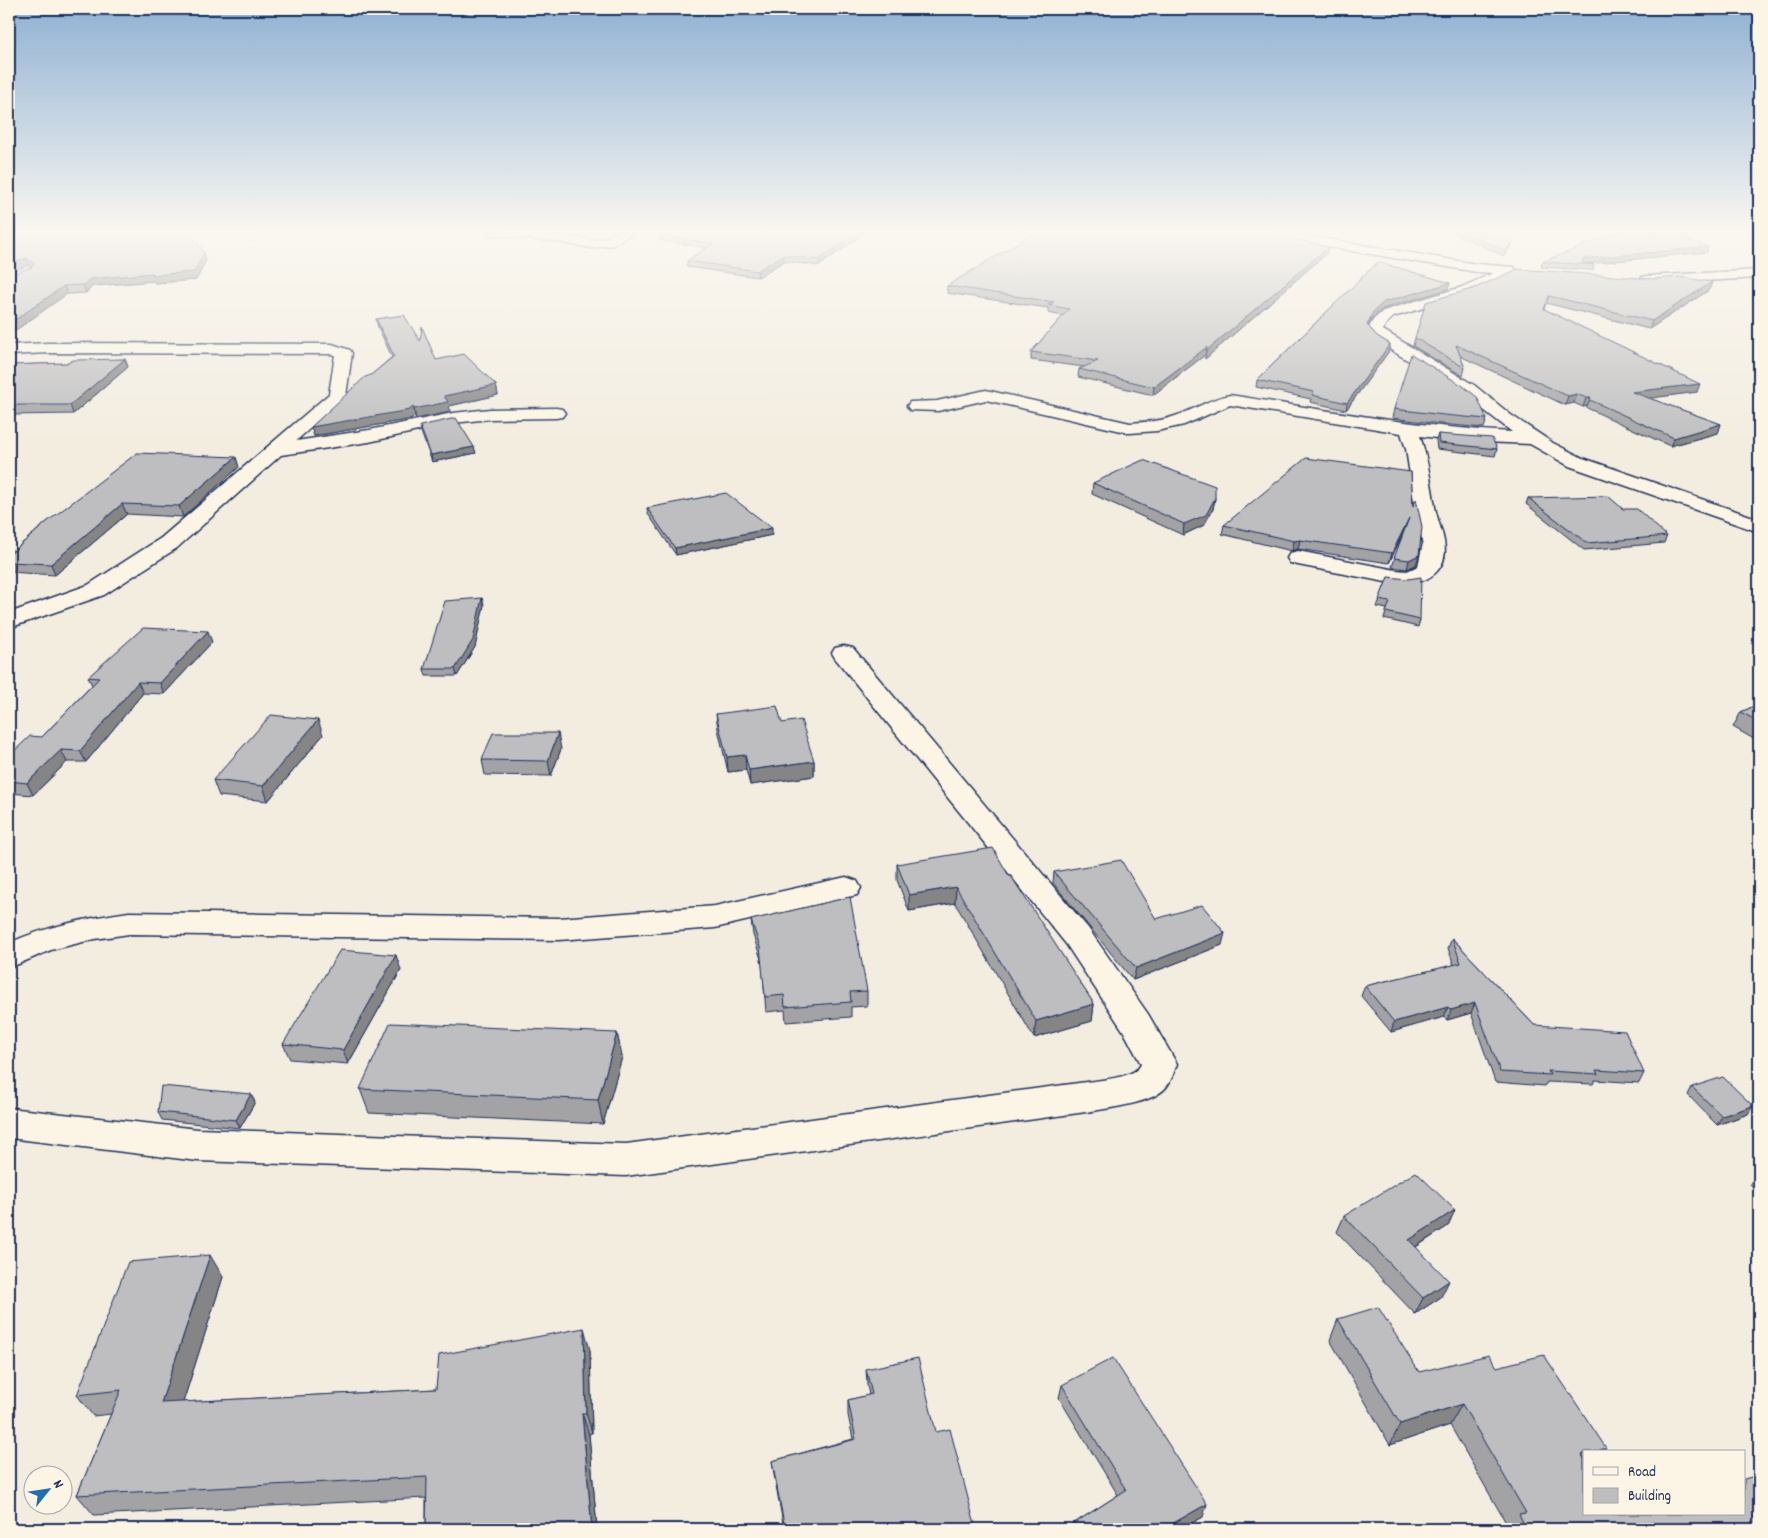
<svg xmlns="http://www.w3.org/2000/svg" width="1768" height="1538" font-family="Dekko,sans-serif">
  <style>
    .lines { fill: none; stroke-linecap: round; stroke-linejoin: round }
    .minor-casing { stroke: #1b2f5e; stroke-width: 3 }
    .minor { fill: #fcf5e5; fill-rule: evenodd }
    .wall { fill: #a3a3a5; stroke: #1b2f5e }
    .shaded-wall { fill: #858586; stroke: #1b2f5e }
    .building { fill: #bebec0; stroke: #1b2f5e }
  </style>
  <rect width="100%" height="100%" fill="#f3ede0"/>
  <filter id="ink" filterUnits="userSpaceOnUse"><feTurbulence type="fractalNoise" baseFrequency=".02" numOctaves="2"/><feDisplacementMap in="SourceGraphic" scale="10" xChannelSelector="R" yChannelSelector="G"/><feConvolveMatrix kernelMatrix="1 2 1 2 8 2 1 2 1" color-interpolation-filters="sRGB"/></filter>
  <g filter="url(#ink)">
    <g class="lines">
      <defs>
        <g id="minor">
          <polygon points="486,231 527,231 592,240 605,238 620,231 635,231 613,245 592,248 551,241 492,235 487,234"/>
          <path d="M1251,231H1278L1477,264L1514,267L1516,270L1514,273L1472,294L1393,317L1385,325L1383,330L1474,385L1511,415L1553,443L1583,458L1759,519V532L1569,466L1530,444L1461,441L1420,436C1428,459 1431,483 1435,507C1437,519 1442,530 1444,541C1450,573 1423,586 1396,584L1298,565L1290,563L1287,558L1290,553L1298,551L1396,570L1407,571L1418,566L1423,543L1416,514L1406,449L1401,433L1230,405L1184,425L1157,431L1130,433L986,400L938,411L910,410L907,406L910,402L937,401L986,390L1130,423C1146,422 1163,421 1178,415C1196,409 1211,398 1230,395C1324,410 1417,427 1512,432L1462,393L1376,341L1367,331L1373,320L1383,311L1462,287L1493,273L1477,272L1257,235L1252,234Z"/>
          <polygon points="1759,270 1759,278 1647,284 1642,283 1640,280 1642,277 1647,276"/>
          <polygon points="48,343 332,344 350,350 352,353 346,396 296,441 369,430 453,413 490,409 556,408 562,409 565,413 562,417 556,418 490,419 453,423 369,442 281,455 177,548 104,595 9,628 9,613 88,585 161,538 329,394 335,355 331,354 48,353 9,355 9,345"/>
          <path d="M844,646L853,648L1088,928L1148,1014L1177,1064C1174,1071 1172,1080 1167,1086C1154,1104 1108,1108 1086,1112L626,1176L198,1161L9,1138V1108L198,1129L626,1144L1086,1082C1100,1080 1136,1078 1141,1064L1124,1032L1066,944L835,658L832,653L835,648Z"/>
          <path d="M846,877L857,881L861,888L857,895L715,928L559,940L129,934L95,939L51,950L9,968V943C47,926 88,918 129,912L559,918L715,906Z"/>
        </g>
      </defs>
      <use href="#minor" class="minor-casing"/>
      <use href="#minor" class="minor"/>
    </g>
    <g class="wall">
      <polygon points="9,231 206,260 196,280 155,283 154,281 93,286 86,293 67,294 29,265 9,272"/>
      <polygon points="867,231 819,266 784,261 758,277 687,267 687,261 706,248 659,240 658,234"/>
      <polygon points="1449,231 1500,231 1513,240 1511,245 1504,256"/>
      <polygon points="1328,247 1326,254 1205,359 1205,355 1153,395 1078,377 1079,369 1084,367 1031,360 1031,352 1063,316 1048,313 1048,308 947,293 947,286"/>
      <polygon points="1708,247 1707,252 1586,264 1594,265 1593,270 1541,267 1542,262"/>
      <polygon points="1378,262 1450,283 1448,289 1382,309 1371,319 1368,326 1377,336 1390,344 1389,351 1346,410 1310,402 1311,399 1256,387 1257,380"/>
      <polygon points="1712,282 1709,290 1649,329 1546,303 1544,309 1697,392 1649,398 1721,424 1718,433 1670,446 1587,408 1587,406 1583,407 1574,403 1565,405 1460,356 1465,368 1463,376 1413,346 1415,338 1475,288"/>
      <polygon points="376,319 420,341 436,360 496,385 498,395 449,406 450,412 416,419 415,416 412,419 314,436 311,427 392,357 378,327"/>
      <polygon points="125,359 128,367 73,414 10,415 9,416 9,365 68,363"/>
      <polygon points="1394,409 1487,419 1484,428 1441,424 1392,418"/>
      <polygon points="420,426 476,453 432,462 421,432"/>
      <polygon points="1438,434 1497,449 1495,456 1437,449 1436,440"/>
      <polygon points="239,467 183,517 127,514 55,575 9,572 9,544 12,552 48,521"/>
      <polygon points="1411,472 1416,565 1407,569 1392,567 1403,534 1389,563 1298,549 1292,551 1222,534 1224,525"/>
      <polygon points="1093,483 1215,498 1213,509 1204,525 1183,535 1092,494"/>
      <polygon points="1528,498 1623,509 1667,536 1664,543 1584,550 1526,504"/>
      <polygon points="647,508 772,535 676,555 648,514"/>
      <polygon points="1388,577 1420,620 1418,627 1384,619 1387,609 1377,607"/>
      <polygon points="482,598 484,605 475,647 457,676 426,676 424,669"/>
      <polygon points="212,642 164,694 143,693 86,762 67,762 33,795 9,793 9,756 42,737 92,685 88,677"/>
      <polygon points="1759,704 1759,742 1733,727 1741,712"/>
      <polygon points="716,714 782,723 814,761 814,776 750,785 746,770 728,772 718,729"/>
      <polygon points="323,735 268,801 219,796 213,780"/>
      <polygon points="561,749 551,776 485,775 482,760"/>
      <polygon points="897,864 1009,876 1094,1004 1092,1021 1034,1038 955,903 909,911 897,880"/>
      <polygon points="1054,872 1156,919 1222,945 1133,980 1053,883"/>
      <polygon points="751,920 867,991 867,1006 851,1007 851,1017 786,1022 785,1010 766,1012 762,962 753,935"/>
      <polygon points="1452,938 1534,1025 1644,1073 1639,1083 1595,1080 1593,1084 1547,1082 1545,1086 1495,1082 1471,1013 1447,1020 1444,1017 1391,1032 1361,996 1365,986 1454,965 1448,948"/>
      <polygon points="401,970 348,1064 290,1059 283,1044"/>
      <polygon points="617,1033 622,1057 603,1124 369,1113 360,1089"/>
      <polygon points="1692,1087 1748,1114 1717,1125 1688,1095"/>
      <polygon points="255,1102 240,1128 162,1120 158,1112"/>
      <polygon points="1759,1173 1759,1193 1750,1185"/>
      <polygon points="1344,1216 1448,1226 1416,1247 1441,1297 1415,1314 1337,1232"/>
      <polygon points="223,1277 183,1402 436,1389 590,1350 592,1433 589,1434 597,1529 426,1529 426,1498 94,1515 77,1495 111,1414 93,1416 77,1395"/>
      <polygon points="1338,1319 1419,1372 1497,1367 1584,1452 1584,1514 1759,1529 1509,1528 1450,1425 1390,1445 1330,1340"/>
      <polygon points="866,1369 936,1432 976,1529 784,1529 774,1475 772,1461 853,1439 848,1415 848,1400 869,1395 867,1385"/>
      <polygon points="1062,1385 1203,1517 1181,1529 1065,1529 1118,1495 1059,1398"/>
    </g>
    <g class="shaded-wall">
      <polygon points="860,231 867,231 819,266 819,260"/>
      <polygon points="1513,240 1511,245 1504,256 1506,251"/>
      <polygon points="1328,247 1326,254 1205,359 1206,351"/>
      <polygon points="1708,247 1707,252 1581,264 1583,259"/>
      <polygon points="204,253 206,260 196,280 155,283 154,281 93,286 86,293 83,285 90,279"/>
      <polygon points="783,255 784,261 758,277 757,271"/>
      <polygon points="26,258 29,265 9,272 9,264"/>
      <polygon points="1712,282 1709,290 1649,329 1652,321"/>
      <polygon points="1450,283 1448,289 1382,309 1371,319 1366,332 1367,325 1373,312 1384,302"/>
      <polygon points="64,286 67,294 9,335 9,324"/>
      <polygon points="1390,344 1389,351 1346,410 1347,403"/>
      <polygon points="1207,347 1205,355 1153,395 1154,387"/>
      <polygon points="125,359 128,367 73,414 70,405"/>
      <polygon points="1700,384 1697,392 1629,401 1632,392"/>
      <polygon points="496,385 498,395 449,406 450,412 416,419 414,409 444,396"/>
      <polygon points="1577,394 1574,403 1565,405 1568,396"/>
      <polygon points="1586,398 1591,398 1587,406 1583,407"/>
      <polygon points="413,406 415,416 412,419 314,436 311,427"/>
      <polygon points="1721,424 1718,433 1670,446 1674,438"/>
      <polygon points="474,447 476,453 432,462 431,455"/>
      <polygon points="236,457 239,467 183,517 179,506"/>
      <polygon points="1215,498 1213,509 1204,525 1183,535 1184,524"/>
      <polygon points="122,504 127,514 55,575 51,564"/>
      <polygon points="1409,518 1406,527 1389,563 1392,553"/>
      <polygon points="772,528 772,535 676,555 675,548"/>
      <polygon points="1300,540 1298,549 1292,551 1294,541"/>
      <polygon points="9,544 13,552 9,556"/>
      <polygon points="1419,555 1416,565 1407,569 1409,560"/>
      <polygon points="482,598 484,605 475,647 457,676 455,669"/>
      <polygon points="208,631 212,642 164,694 160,683"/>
      <polygon points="138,682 143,693 86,762 80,751"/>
      <polygon points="318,720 323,735 268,801 263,786"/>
      <polygon points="558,733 561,749 551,776 548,761"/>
      <polygon points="61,750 67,762 33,795 27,783"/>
      <polygon points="745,755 746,770 728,772 727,757"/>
      <polygon points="814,761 814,776 750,785 749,770"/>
      <polygon points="956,887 955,903 909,911 909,895"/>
      <polygon points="1225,933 1222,945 1133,980 1136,968"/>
      <polygon points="396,955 401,970 348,1064 343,1050"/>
      <polygon points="1475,1003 1471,1013 1447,1020 1451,1010"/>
      <polygon points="1094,1004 1092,1021 1034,1038 1036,1021"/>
      <polygon points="1448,1007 1444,1017 1391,1032 1394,1022"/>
      <polygon points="617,1033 622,1057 603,1124 598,1100"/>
      <polygon points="251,1094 255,1102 240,1128 236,1120"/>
      <polygon points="1753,1106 1748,1114 1717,1125 1722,1116"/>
      <polygon points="1455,1210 1448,1226 1401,1256 1409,1240"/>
      <polygon points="210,1255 223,1277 176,1424 161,1403"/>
      <polygon points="1449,1281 1441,1297 1415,1314 1423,1298"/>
      <polygon points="584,1328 590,1350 592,1433 586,1413"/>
      <polygon points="1462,1404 1450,1425 1390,1445 1400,1424"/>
      <polygon points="582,1413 589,1434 597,1529 592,1529"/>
      <polygon points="1606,1448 1603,1452 1594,1452"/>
      <polygon points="1207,1504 1203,1517 1181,1529 1163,1529"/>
    </g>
    <g class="building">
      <polygon points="9,231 189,231 204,253 194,272 152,275 153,273 90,279 83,285 64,286 9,324 9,275 32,267 34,263 26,258 9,264"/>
      <polygon points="667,231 860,231 819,260 783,255 757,271 687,261 713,244 658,234"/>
      <polygon points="1037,231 1261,231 1328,247 1206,351 1207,347 1154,387 1079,369 1098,361 1031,352 1069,309 1048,305 1054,302 947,286"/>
      <polygon points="1461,231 1500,231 1513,240 1506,251"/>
      <polygon points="1620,231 1666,231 1708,247 1583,259 1582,263 1594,265 1542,262"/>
      <polygon points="1378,262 1450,283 1384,302 1373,312 1367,325 1377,336 1390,344 1347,403 1312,395 1314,392 1257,380"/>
      <polygon points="1518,269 1653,279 1680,277 1712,282 1652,321 1549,296 1544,309 1700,384 1632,392 1721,424 1674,438 1590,400 1591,398 1586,398 1577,394 1568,396 1456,345 1465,368 1415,338 1426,302 1475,288"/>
      <polygon points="404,315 420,341 422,327 436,360 464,354 496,385 444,396 448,402 414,409 413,406 410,410 311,427 365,377 371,375 394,356 376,319"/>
      <polygon points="1411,354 1463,386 1477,397 1487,419 1444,415 1394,409"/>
      <polygon points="125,359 70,405 9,405 9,365 68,363 73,360"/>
      <polygon points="456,418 474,447 431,455 420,426"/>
      <polygon points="1438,434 1492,438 1497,449 1439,443"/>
      <polygon points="137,453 236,457 179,506 122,504 51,564 9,562 9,555 48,521"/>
      <polygon points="1306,458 1411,472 1413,506 1416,499 1422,527 1419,555 1409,560 1394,558 1409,518 1392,553 1300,540 1294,541 1224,525"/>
      <polygon points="1143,460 1215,486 1215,498 1206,515 1184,524 1093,483"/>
      <polygon points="726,493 772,528 675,548 647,508"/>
      <polygon points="1608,496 1623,509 1637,509 1667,536 1587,543 1528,498"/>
      <polygon points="1388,577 1408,579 1421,577 1420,620 1386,612 1390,602 1379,600"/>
      <polygon points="482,598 473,640 455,669 424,669 445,601"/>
      <polygon points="143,628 208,631 160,683 138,682 80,751 61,750 27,783 9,781 9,756 30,736 42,737 99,678 88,677"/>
      <polygon points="1759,704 1759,722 1741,712"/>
      <polygon points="777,706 782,723 801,720 814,761 749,770 745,755 727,757 716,714"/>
      <polygon points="271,715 318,720 263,786 213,780"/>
      <polygon points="493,733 558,733 548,761 482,760"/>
      <polygon points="993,848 1009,876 1011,876 1094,1004 1036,1021 956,887 909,895 897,864"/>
      <polygon points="1121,860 1156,919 1202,905 1225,933 1136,968 1054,872"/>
      <polygon points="850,897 867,991 850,992 851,1002 785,1007 784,995 765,997 760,947 751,920"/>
      <polygon points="1452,938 1534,1025 1625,1031 1644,1073 1596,1070 1598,1074 1548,1071 1550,1075 1500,1072 1475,1003 1451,1010 1448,1007 1394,1022 1365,986 1461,963"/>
      <polygon points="340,950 396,955 343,1050 283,1044"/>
      <polygon points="390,1023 617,1033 598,1100 360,1089"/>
      <polygon points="1723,1077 1753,1106 1722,1116 1692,1087"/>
      <polygon points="161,1086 251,1094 236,1120 158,1112"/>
      <polygon points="1416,1172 1455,1210 1409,1240 1449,1281 1423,1298 1344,1216"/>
      <polygon points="210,1255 161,1403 436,1389 439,1355 584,1328 586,1413 582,1413 592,1529 426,1529 427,1477 77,1495 121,1390 77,1395 128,1262"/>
      <polygon points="1378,1307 1419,1372 1489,1355 1497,1367 1544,1355 1606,1448 1594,1452 1584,1452 1584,1454 1582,1455 1584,1459 1584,1514 1744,1514 1744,1479 1759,1475 1759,1529 1506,1529 1524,1524 1519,1514 1526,1513 1462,1404 1400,1424 1338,1319"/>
      <polygon points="918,1358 936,1432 950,1429 976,1529 785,1529 772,1461 856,1439 848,1400 872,1394 866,1369"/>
      <polygon points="1113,1358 1207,1504 1163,1529 1065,1529 1126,1490 1062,1385"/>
    </g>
  </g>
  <linearGradient id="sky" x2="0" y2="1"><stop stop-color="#8fb1d3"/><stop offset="0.52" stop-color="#faf7f1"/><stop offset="1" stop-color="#faf7f1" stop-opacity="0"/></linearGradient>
  <rect width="1768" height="446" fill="url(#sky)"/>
  <rect width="1768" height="1538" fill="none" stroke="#fcf5e5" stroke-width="30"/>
  <rect x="15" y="15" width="1738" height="1508" fill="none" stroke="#1b2f5e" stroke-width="2" filter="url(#ink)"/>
  <rect x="1583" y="1450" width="162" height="65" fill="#fcf5e5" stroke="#a2a6af"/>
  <rect x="1593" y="1467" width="25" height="8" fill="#fcf5e5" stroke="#a2a6af"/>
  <text x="1628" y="1476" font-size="15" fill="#1b2f5e">Road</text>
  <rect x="1593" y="1488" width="25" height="15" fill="#bebec0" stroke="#a2a6af"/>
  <text x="1628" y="1500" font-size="15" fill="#1b2f5e">Building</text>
  <g transform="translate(48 1490) rotate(60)"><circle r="24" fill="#fcf5e5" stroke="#a2a6af"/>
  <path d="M0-4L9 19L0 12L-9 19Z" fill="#1f6fb2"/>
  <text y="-8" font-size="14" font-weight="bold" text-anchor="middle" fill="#1b2f5e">N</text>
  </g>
</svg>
